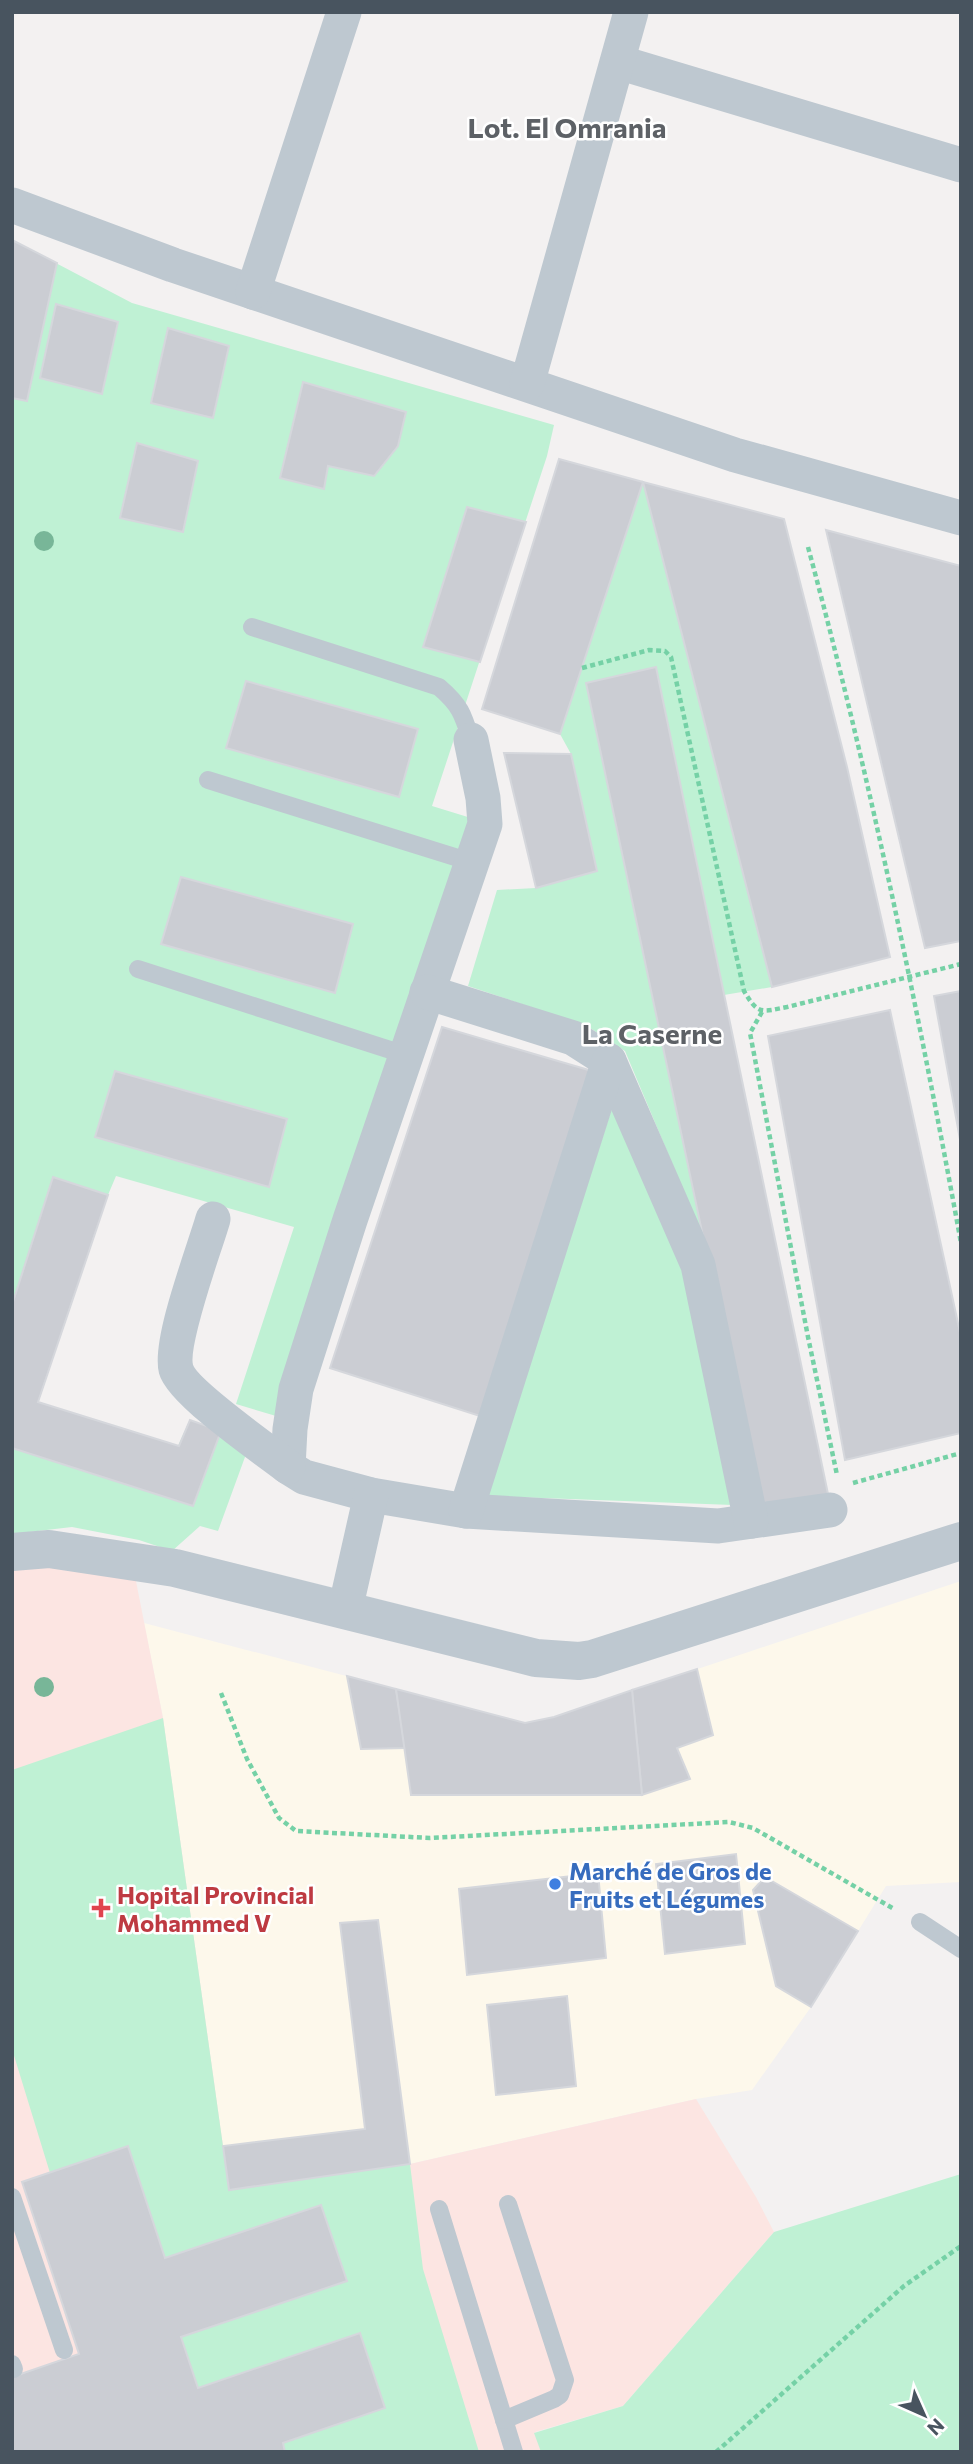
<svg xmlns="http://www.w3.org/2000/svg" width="973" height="2464" font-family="Commissioner,sans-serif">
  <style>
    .commercial { fill: #fdf8eb }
    .medical { fill: #fce5e2 }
    .green { fill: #bff1d4 }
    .building { fill: #cbcdd3; stroke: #d5d7dc; stroke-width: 2 }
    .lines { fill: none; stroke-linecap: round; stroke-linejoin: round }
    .path { stroke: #75d1a6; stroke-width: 4.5; stroke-dasharray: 5 3.5; stroke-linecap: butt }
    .service { stroke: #bec8d0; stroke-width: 18 }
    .minor { stroke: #bec8d0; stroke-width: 35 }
    .tertiary { stroke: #bec8d0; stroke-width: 38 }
    .tree { fill: #78b698 }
    .shop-dot { fill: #3f7fe0; stroke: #fff; stroke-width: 2.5 }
    .health-dot { fill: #e0444e; stroke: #fff; stroke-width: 2.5 }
    .labels { text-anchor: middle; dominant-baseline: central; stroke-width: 5; stroke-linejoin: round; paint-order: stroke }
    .shop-label { font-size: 24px; font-weight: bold; fill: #366cbe; stroke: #fff; text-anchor: start }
    .health-label { font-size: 24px; font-weight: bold; fill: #be3a42; stroke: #fff; text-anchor: start }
    .quarter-label { font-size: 28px; font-weight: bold; fill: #5d6166; stroke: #fff }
  </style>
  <rect width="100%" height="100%" fill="#f3f1f1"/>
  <polygon class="commercial" points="961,1581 961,1882 886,1886 811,2007 752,2090 696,2099 410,2164 229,2190 163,1718 144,1623 525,1723 554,1717"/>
  <polygon class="medical" points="12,1552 132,1561 163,1718 229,2189 410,2164 696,2099 756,2197 774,2232 623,2406 535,2432 541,2452 12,2452"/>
  <g class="green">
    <polygon points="12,240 132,303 554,425 547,456 432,806 471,818 276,1416 236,1404 294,1227 116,1176 108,1195 38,1402 178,1446 187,1426 249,1446 218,1531 200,1526 172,1551 139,1540 72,1527 12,1534"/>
    <polygon points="643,482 772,987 724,995 770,1216 703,1237 625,1051 587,1026 468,986 497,890 536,888 596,871 571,754 560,734"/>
    <polygon points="614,1102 687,1278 733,1505 486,1496"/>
    <polygon points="163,1718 229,2189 410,2164 423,2269 479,2452 285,2452 283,2443 385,2408 360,2333 198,2388 181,2337 347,2281 321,2205 165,2258 128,2146 50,2173 12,2049 12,1770"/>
    <polygon points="961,2174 961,2452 541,2452 534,2433 623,2406 774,2232"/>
  </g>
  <g class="building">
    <polygon points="12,240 57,263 27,401 12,398"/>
    <polygon points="56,304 118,322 102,394 40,378"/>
    <polygon points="168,328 229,346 213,418 151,403"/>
    <polygon points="303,382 406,412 398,446 374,476 328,466 324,489 280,478"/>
    <polygon points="137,443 198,461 183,532 120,518"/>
    <polygon points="559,459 643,482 560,734 482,709"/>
    <polygon points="643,482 784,519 847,767 890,957 772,987"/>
    <polygon points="467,507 526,522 480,662 423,647"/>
    <polygon points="826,530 961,566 961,941 925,948"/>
    <polygon points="656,667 828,1494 760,1506 586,683"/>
    <polygon points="246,681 418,729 399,797 226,748"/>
    <polygon points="504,753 571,754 597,871 536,888"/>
    <polygon points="181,877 353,924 335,993 161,944"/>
    <polygon points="961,991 961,1145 934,996"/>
    <polygon points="890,1010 961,1337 961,1433 845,1460 768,1036"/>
    <polygon points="442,1027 592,1071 480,1416 330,1368"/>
    <polygon points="115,1071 287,1119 269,1187 95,1137"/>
    <polygon points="53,1177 108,1195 38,1402 179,1446 190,1420 221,1431 193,1506 12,1448 12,1305"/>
    <polygon points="697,1669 713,1735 677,1748 690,1779 642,1795 632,1690"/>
    <polygon points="347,1676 396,1689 405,1748 361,1749"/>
    <polygon points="396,1689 525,1723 554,1717 632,1690 642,1795 411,1795"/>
    <polygon points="736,1854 745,1944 665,1954 656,1864"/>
    <polygon points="598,1873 606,1958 467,1975 459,1889"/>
    <polygon points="765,1877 858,1931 811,2007 776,1986 753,1890"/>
    <polygon points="378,1920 410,2164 229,2190 223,2146 365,2129 340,1923"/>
    <polygon points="567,1996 576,2086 496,2095 487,2005"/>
    <polygon points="128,2146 165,2258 321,2205 347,2281 181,2337 198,2388 360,2333 385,2408 283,2443 285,2452 12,2452 12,2377 79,2354 22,2182"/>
  </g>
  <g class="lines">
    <g class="path">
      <path d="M808,547C870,777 918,1009 961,1243"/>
      <path d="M582,668L649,650L665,651L671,657L744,991C758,1015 761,1012 787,1007L961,964"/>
      <polyline points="762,1012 750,1033 808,1337 837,1475"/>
      <polyline points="853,1483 961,1453"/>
      <polyline points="221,1693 247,1759 279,1818 296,1831 430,1838 729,1822 753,1828 894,1909"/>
      <polyline points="716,2452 904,2286 961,2246"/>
    </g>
    <g class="service">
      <path d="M252,627L439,687C460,705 463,714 471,740"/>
      <polyline points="208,780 471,862"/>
      <polyline points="138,969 406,1055"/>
      <polyline points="920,1922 961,1949"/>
      <polyline points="12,2197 64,2350"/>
      <polyline points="439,2209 514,2452"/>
      <polyline points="12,2364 14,2369"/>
      <polyline points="504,2420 554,2399 560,2395 565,2380 508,2204"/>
    </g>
    <g class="minor">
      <polyline points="618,62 961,165"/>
      <polyline points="12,205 173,265 735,455 961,518"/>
      <polyline points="253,292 344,12"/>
      <polyline points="527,384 631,12"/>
      <polyline points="471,740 483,798 485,824 350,1220 296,1389 290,1429 288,1467 304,1477 371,1495 466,1511 718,1526 830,1510"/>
      <polyline points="427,992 573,1038 609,1061 698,1265 751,1521"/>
      <path d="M213,1219C204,1250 169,1342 176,1369C182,1392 266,1450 288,1467"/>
      <polyline points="466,1511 609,1061"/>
      <polyline points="345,1610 371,1495"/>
    </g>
    <polyline class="tertiary" points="12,1552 49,1549 175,1568 536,1658 579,1661 592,1659 961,1541"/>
  </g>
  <g class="tree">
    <circle cx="44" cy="541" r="10"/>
    <circle cx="44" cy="1687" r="10"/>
  </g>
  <circle class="shop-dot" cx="555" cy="1884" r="7"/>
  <path class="health-dot" d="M97.5 1897.5h7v7h7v7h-7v7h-7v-7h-7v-7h7z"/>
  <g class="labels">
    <g class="shop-label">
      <text x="569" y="1870">Marché de Gros de<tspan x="569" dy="28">Fruits et Légumes</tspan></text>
    </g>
    <g class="health-label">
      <text x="117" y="1894">Hopital Provincial<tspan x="117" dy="28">Mohammed V</tspan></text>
    </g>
    <g class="quarter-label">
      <text x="567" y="127">Lot. El Omrania</text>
      <text x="652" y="1033">La Caserne</text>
    </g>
  </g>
  <rect width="973" height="2464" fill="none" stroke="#48545f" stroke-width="28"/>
  <g transform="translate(924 2415) rotate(135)" stroke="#ffffff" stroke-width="5" paint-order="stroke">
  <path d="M0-5L12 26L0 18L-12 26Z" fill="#48545f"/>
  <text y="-10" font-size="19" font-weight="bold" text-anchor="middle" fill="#48545f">N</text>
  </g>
</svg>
